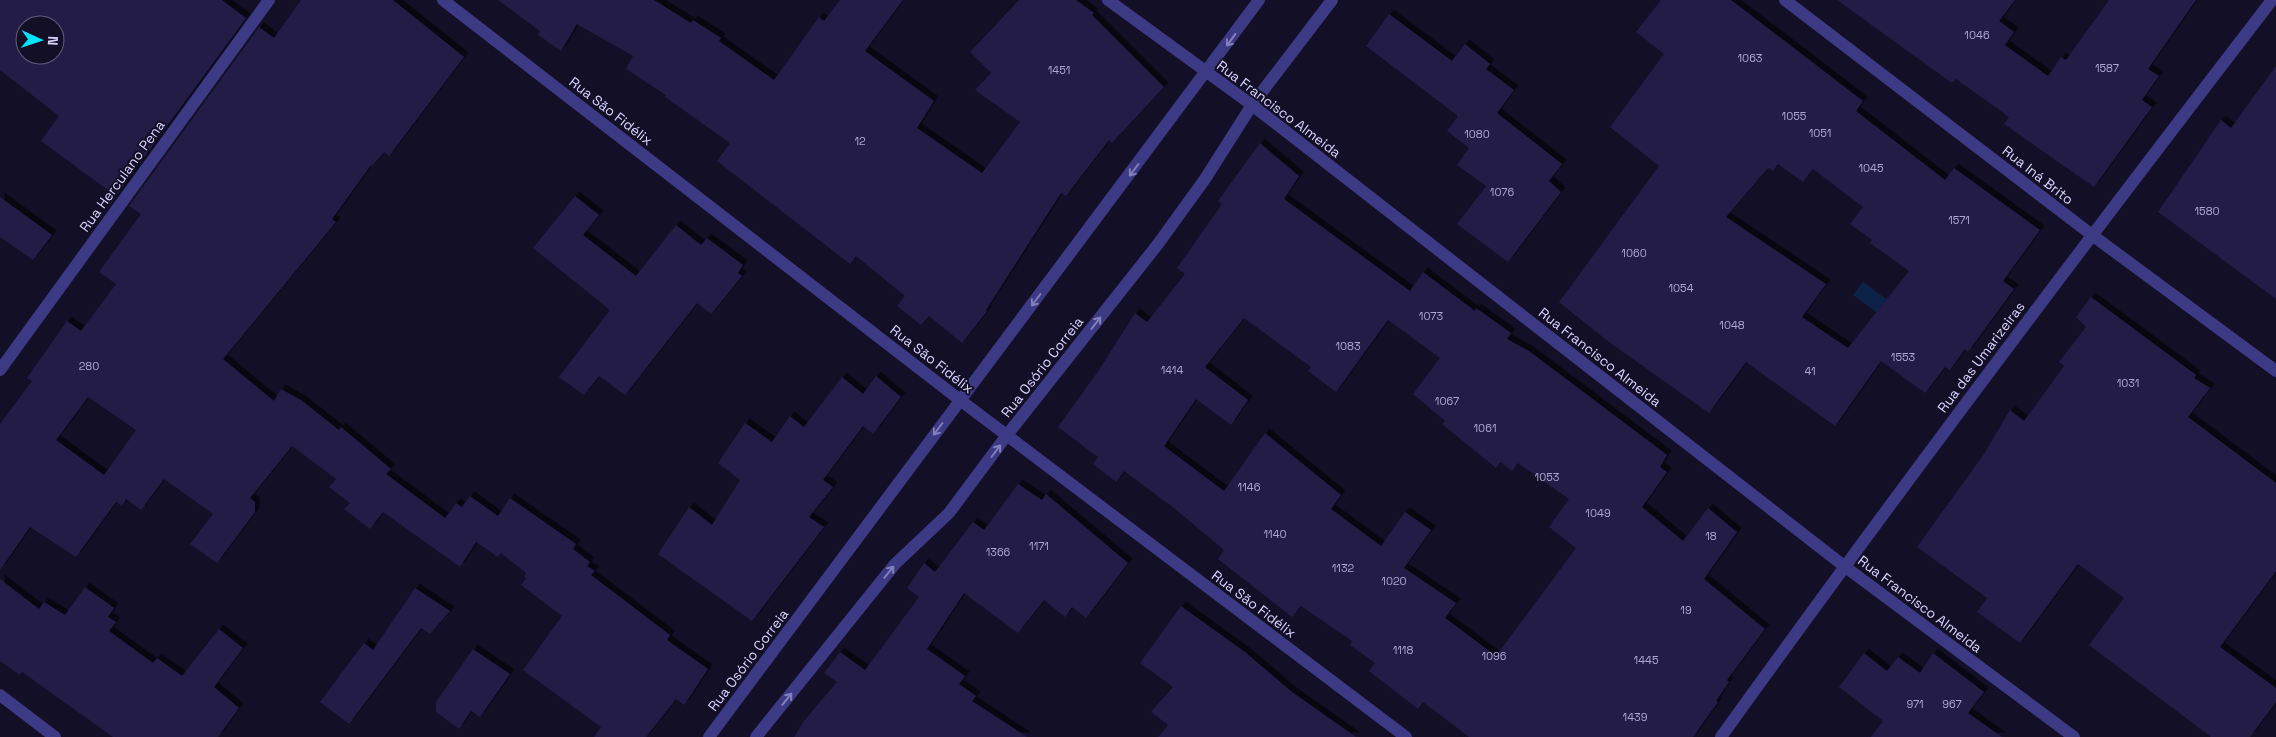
<svg xmlns="http://www.w3.org/2000/svg" width="2276" height="737" font-family="'Space Grotesk',sans-serif">
  <style>
    .water { fill: #0c2248 }
    .building { fill: #241b47; fill-rule: evenodd; filter: url(#shadow) }
    .lines { fill: none; stroke-linecap: round; stroke-linejoin: round }
    .street { stroke: #3d3a85; stroke-width: 12 }
    .oneway { stroke: #837fbc }
    .labels { text-anchor: middle; dominant-baseline: central; stroke-width: 4; stroke-linejoin: round; paint-order: stroke }
    .number-label { font-size: 11px; fill: #aca6d1 }
    .street-label { font-size: 14px; fill: #d9d4ff; stroke: #130f26 }
  </style>
  <defs>
    <filter id="shadow"><feDropShadow dx="4.5" dy="-4.5" stdDeviation="0" flood-color="#0009"/></filter>
  </defs>
  <rect width="100%" height="100%" fill="#130f26"/>
  <polygon class="water" points="1863,282 1893,304 1883,317 1853,295"/>
  <g class="building">
    <path d="M0,0H222L246,18L116,196L41,141L59,116L0,70ZM25,25H55V55H25Z"/>
    <path d="M301,0H393L464,57L389,156L384,152L372,166L371,165L332,219L336,222L223,359L274,401L281,389L301,400L339,430L341,427L391,469L386,474L445,518L456,503L462,507L470,496L498,516L510,498L576,544L573,549L590,562L587,566L595,571L591,575L670,635L667,640L708,669L684,705L676,699L646,737H594L601,727L523,670L562,616L521,585L526,578L524,577L526,573L501,553L498,557L476,542L460,567L383,512L370,529L344,509L350,503L329,487L336,479L292,446L250,498L255,502V512L217,563L190,544L213,514L164,479L141,510L126,499L122,506L116,502L76,557L30,527L0,570V424L32,381L27,378L67,321L81,331L116,284L99,272L141,214L129,206L259,27L274,38ZM88,397L136,430L104,475L56,440Z"/>
    <polygon points="498,0 654,0 691,23 693,20 721,38 719,41 774,80 819,17 824,21 840,0 903,0 865,51 934,101 917,128 982,173 1020,122 975,90 991,73 970,52 1019,0 1076,0 1094,13 1092,15 1164,87 1112,143 1109,140 1066,196 1061,193 986,310 987,311 962,343 929,316 921,325 897,306 905,296 856,256 850,264 717,161 730,143 665,97 666,95 626,69 633,56 577,24 561,51 538,35 540,31"/>
    <path d="M1661,0H1731L1863,101L1856,111L1945,180L1954,168L2040,230L2003,281L2014,289L1968,352L1965,349L1950,370L1945,367L1925,393L1881,361L1835,426L1746,362L1709,413L1609,342L1559,302L1659,166L1610,127L1664,54L1636,32ZM1778,164L1803,182L1813,169L1863,207L1850,224L1872,240L1870,243L1909,271L1848,348L1802,317L1826,284L1726,217L1768,168L1773,171Z"/>
    <polygon points="1837,0 2015,0 1999,21 2014,32 2005,45 2048,76 2061,57 2066,60 2109,0 2196,0 2148,69 2159,76 2142,100 2152,107 2094,187 2004,124 2009,117 1956,79 1952,83"/>
    <polygon points="1389,14 1452,61 1465,44 1490,64 1486,69 1514,90 1497,113 1562,164 1549,181 1561,192 1508,262 1457,224 1486,186 1457,165 1469,148 1447,131 1458,116 1366,46"/>
    <polygon points="2276,66 2276,299 2158,212 2221,120 2231,128"/>
    <path d="M1260,143L1299,176L1284,199L1410,291L1423,272L1475,311L1476,308L1511,333L1507,339L1529,351L1667,455L1660,467L1667,472L1642,507L1683,541L1708,508L1737,532L1704,579L1765,629L1727,680L1729,682L1716,701L1718,702L1693,737H1469L1423,702L1418,709L1369,671L1375,663L1350,645L1352,641L1301,606L1292,617L1218,559L1224,550L1174,508L1124,471L1116,482L1093,464L1098,457L1058,427L1099,370L1135,313L1147,322L1185,274L1177,268L1222,204L1218,201ZM1244,318L1311,367L1308,371L1336,392L1388,320L1440,358L1413,394L1445,421L1442,424L1496,468L1500,462L1512,471L1518,463L1569,499L1549,527L1576,548L1496,656L1445,618L1456,603L1404,568L1431,530L1405,512L1381,546L1331,509L1341,495L1265,433L1224,491L1164,446L1196,399L1231,425L1248,400L1205,367Z"/>
    <polygon points="575,196 599,215 583,235 636,276 676,225 701,245 707,238 743,265 738,273 742,276 711,314 697,303 625,395 599,376 584,395 559,377 610,310 533,248"/>
    <polygon points="0,197 52,235 33,260 0,237"/>
    <polygon points="2091,297 2196,375 2194,378 2210,388 2188,417 2276,483 2276,571 2220,647 2276,688 2276,702 2250,737 2211,737 2089,645 2124,598 2078,564 2020,643 1977,612 1987,598 1917,547 1984,454 2010,410 2024,421 2064,366 2059,362 2086,327 2076,317"/>
    <polygon points="876,376 901,397 873,434 863,426 823,480 833,487 809,517 824,527 752,621 658,554 689,507 712,525 740,480 718,463 745,423 772,442 790,416 804,427 842,377 863,394"/>
    <polygon points="1018,484 1042,500 1046,494 1128,563 1086,618 1072,607 1065,617 1044,600 1018,633 964,593 927,649 965,676 959,684 976,696 972,701 1027,737 794,737 803,722 837,682 824,673 840,652 865,670 919,597 907,588 924,563 935,572 973,522 984,530"/>
    <polygon points="0,579 39,609 44,602 65,615 85,587 114,608 108,617 116,622 109,631 153,663 157,658 182,676 219,629 243,648 214,687 239,708 218,737 113,737 22,672 20,675 0,661"/>
    <polygon points="415,588 450,611 430,634 421,628 349,724 320,702 364,643 373,650"/>
    <polygon points="1181,606 1245,652 1292,692 1356,737 1158,737 1168,725 1151,712 1173,687 1140,663"/>
    <polygon points="473,649 510,674 480,717 471,711 459,729 436,712 436,702"/>
    <polygon points="1864,653 1887,671 1898,657 1920,673 1933,653 1984,692 1968,713 2002,737 1871,737 1883,721 1839,687"/>
  </g>
  <g class="lines">
    <g class="street">
      <polyline points="443,0 960,400 1406,737"/>
      <polyline points="1108,0 1252,105 1844,566 2074,737"/>
      <polyline points="1785,0 2092,235 2276,371"/>
      <polyline points="0,370 269,0"/>
      <polyline points="0,695 55,737"/>
      <polyline points="709,737 1259,0"/>
      <polyline points="756,737 895,564 949,513 1007,435 1158,244 1205,179 1252,105 1332,0"/>
      <path d="M1721,737C1900,488 2085,243 2272,0"/>
    </g>
  </g>
  <defs><path id="oneway-shaft" d="M-6 0H5M1.5-3L5.5 0L1.5 3" fill="none" stroke-width="1.6" stroke-linecap="round" stroke-linejoin="round" transform="scale(1.25)"/></defs>
  <g class="oneway">
    <use href="#oneway-shaft" transform="translate(1231 40) rotate(126)"/>
    <use href="#oneway-shaft" transform="translate(1134 170) rotate(127)"/>
    <use href="#oneway-shaft" transform="translate(1036 300) rotate(127)"/>
    <use href="#oneway-shaft" transform="translate(1096 323) rotate(-52)"/>
    <use href="#oneway-shaft" transform="translate(938 429) rotate(127)"/>
    <use href="#oneway-shaft" transform="translate(996 451) rotate(-53)"/>
    <use href="#oneway-shaft" transform="translate(889 572) rotate(-51)"/>
    <use href="#oneway-shaft" transform="translate(787 699) rotate(-51)"/>
  </g>
  <g class="labels">
    <g class="number-label">
      <text x="1977" y="35">1046</text>
      <text x="1750" y="58">1063</text>
      <text x="2107" y="68">1587</text>
      <text x="1059" y="70">1451</text>
      <text x="1794" y="116">1055</text>
      <text x="1820" y="133">1051</text>
      <text x="1477" y="134">1080</text>
      <text x="860" y="141">12</text>
      <text x="1871" y="168">1045</text>
      <text x="1502" y="192">1076</text>
      <text x="2207" y="211">1580</text>
      <text x="1959" y="220">1571</text>
      <text x="1634" y="253">1060</text>
      <text x="1681" y="288">1054</text>
      <text x="1431" y="316">1073</text>
      <text x="1732" y="325">1048</text>
      <text x="1348" y="346">1083</text>
      <text x="1903" y="357">1553</text>
      <text x="89" y="366">280</text>
      <text x="1172" y="370">1414</text>
      <text x="1810" y="371">41</text>
      <text x="2128" y="383">1031</text>
      <text x="1447" y="401">1067</text>
      <text x="1485" y="428">1061</text>
      <text x="1547" y="477">1053</text>
      <text x="1249" y="487">1146</text>
      <text x="1598" y="513">1049</text>
      <text x="1275" y="534">1140</text>
      <text x="1711" y="536">18</text>
      <text x="1039" y="546">1171</text>
      <text x="998" y="552">1366</text>
      <text x="1343" y="568">1132</text>
      <text x="1394" y="581">1020</text>
      <text x="1686" y="610">19</text>
      <text x="1403" y="650">1118</text>
      <text x="1494" y="656">1096</text>
      <text x="1646" y="660">1445</text>
      <text x="1915" y="704">971</text>
      <text x="1952" y="704">967</text>
      <text x="1635" y="717">1439</text>
    </g>
    <g class="street-label">
      <text transform="translate(1279 109) rotate(37)">Rua Francisco Almeida</text>
      <text transform="translate(611 111) rotate(38)">Rua São Fidélix</text>
      <text transform="translate(2038 175) rotate(38)">Rua Iná Brito</text>
      <text transform="translate(122 176) rotate(-54)">Rua Herculano Pena</text>
      <text transform="translate(1600 357) rotate(38)">Rua Francisco Almeida</text>
      <text transform="translate(1981 357) rotate(-53)">Rua das Umarizeiras</text>
      <text transform="translate(932 359) rotate(38)">Rua São Fidélix</text>
      <text transform="translate(1042 367) rotate(-52)">Rua Osório Correia</text>
      <text transform="translate(1254 604) rotate(37)">Rua São Fidélix</text>
      <text transform="translate(1920 604) rotate(37)">Rua Francisco Almeida</text>
      <text transform="translate(748 660) rotate(-53)">Rua Osório Correia</text>
    </g>
  </g>
  <g transform="translate(40 40) rotate(93)"><circle r="24" fill="#130f26" stroke="#625e7d"/>
  <path d="M0-4L9 19L0 12L-9 19Z" fill="#00e5ff"/>
  <text y="-8" font-size="14" font-weight="bold" text-anchor="middle" fill="#d9d4ff">N</text>
  </g>
</svg>
